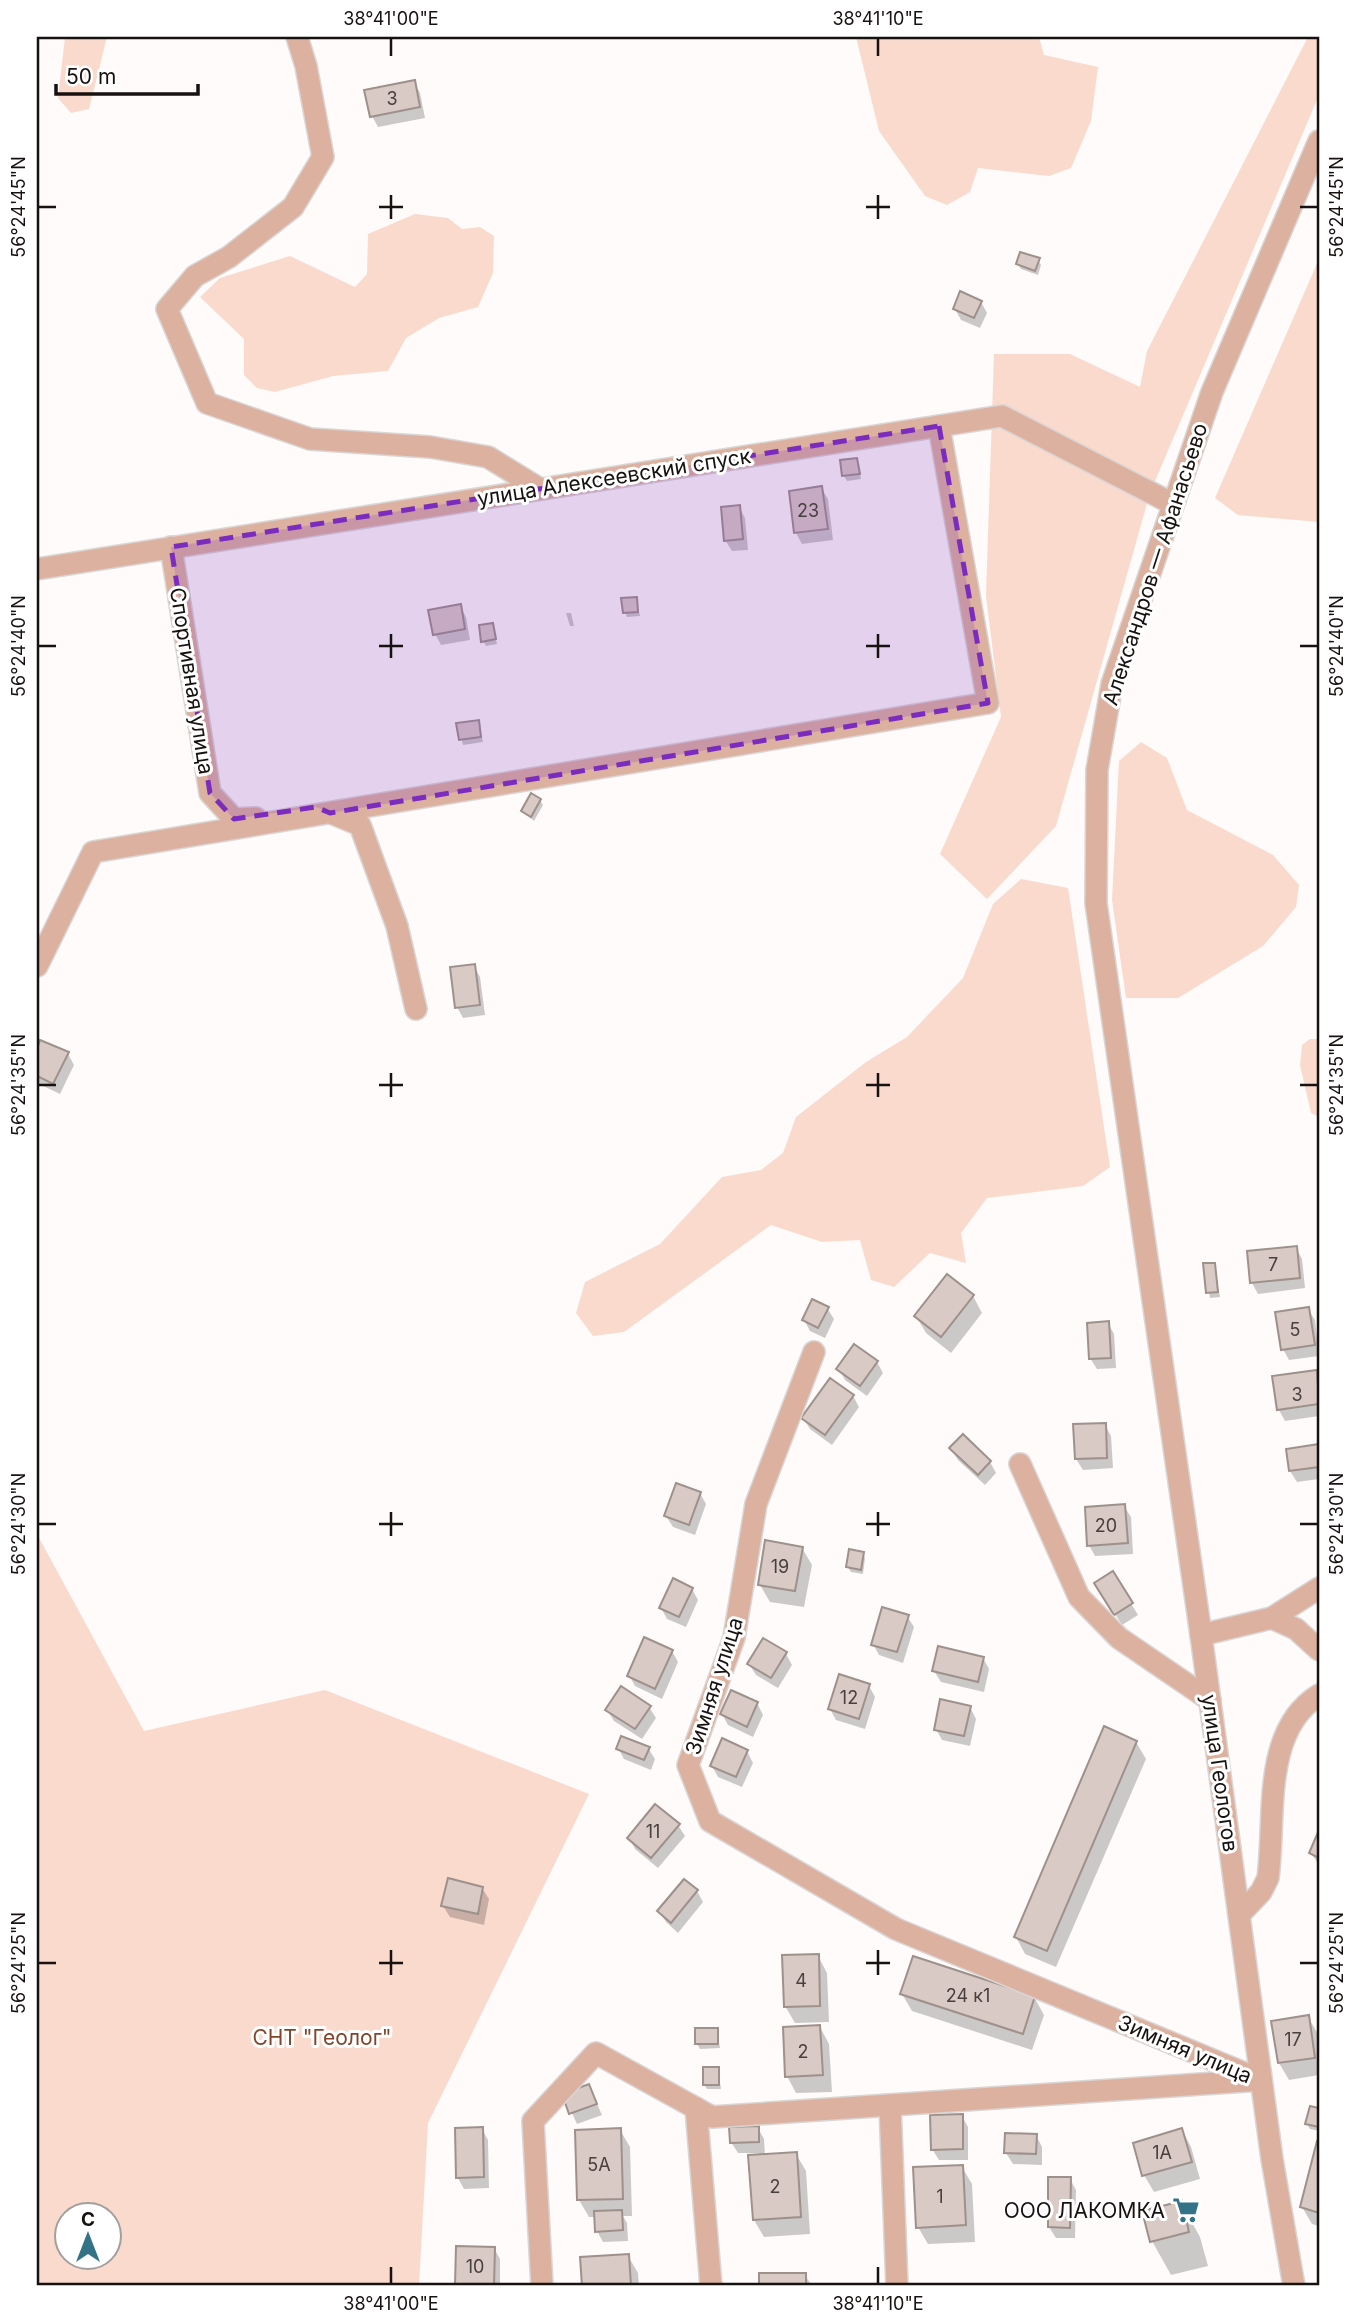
<svg xmlns="http://www.w3.org/2000/svg" width="1356" height="2323" font-family="Inter,sans-serif">
  <style>
    .green { fill: #fadacd; fill-rule: evenodd }
    .shadow { fill: #0003 }
    .building { fill: #d9cac5; stroke: #9e908b; stroke-width: 2 }
    .lines { fill: none; stroke-linecap: round; stroke-linejoin: round }
    .street-casing { stroke: #d9d6d5; stroke-width: 24 }
    .street { stroke: #ddb1a0; stroke-width: 21 }
    .marked { fill: #7b2cbf; fill-opacity: 0.2; stroke: #7b2cbf; stroke-width: 5; stroke-dasharray: 14 9; stroke-linejoin: round }
    .ticks { fill: none; stroke: #171210; stroke-width: 2.5 }
    .labels { text-anchor: middle; dominant-baseline: central; stroke-width: 6; stroke-linejoin: round; paint-order: stroke }
    .number-label { font-size: 18px; fill: #48403d }
    .street-label { font-size: 21px; fill: #171210; stroke: #fff }
    .park-label { font-size: 21px; fill: #83442a; stroke: #fff }
    .poi-label { font-size: 21px; fill: #171210; stroke: #fff; text-anchor: end }
    .neatline { fill: none; stroke: #171210; stroke-width: 2.5 }
    .ticks-label { font-size: 18px; text-anchor: middle; fill: #171210 }
  </style>
  <rect width="100%" height="100%" fill="#fefbfa"/>
  <g class="green">
    <polygon points="65,37 107,37 89,109 71,113 58,98"/>
    <polygon points="856,37 1039,37 1044,55 1098,67 1091,121 1071,168 1049,176 978,168 970,192 947,205 925,196 879,131"/>
    <polygon points="1308,37 1319,37 1319,95 1150,493 1056,826 987,899 940,854 1001,717 986,596 994,354 1070,354 1140,387 1147,351"/>
    <polygon points="415,214 448,218 462,229 480,227 494,236 493,273 478,307 439,318 406,338 388,371 333,376 275,392 257,388 244,375 244,339 200,297 220,278 290,256 355,287 367,274 368,234"/>
    <polygon points="1319,259 1319,522 1238,515 1215,498"/>
    <polygon points="1141,742 1167,758 1187,810 1273,855 1299,885 1296,907 1263,946 1178,998 1126,998 1112,900 1119,761"/>
    <polygon points="1021,879 1068,888 1110,1167 1083,1186 987,1198 961,1233 966,1263 930,1253 894,1287 871,1280 860,1240 822,1242 771,1225 624,1332 593,1336 576,1313 585,1282 660,1244 722,1177 761,1170 783,1153 796,1117 866,1062 907,1037 963,978 993,904"/>
    <polygon points="1310,1039 1319,1039 1319,1117 1311,1113 1300,1065 1302,1045"/>
    <path d="M37,1534L144,1731L325,1690L589,1794L428,2123L419,2286H37ZM66,2214H108V2256H66Z"/>
  </g>
  <g class="shadow">
    <polygon points="414,82 420,93 425,118 378,127 372,116"/>
    <polygon points="1038,260 1041,265 1038,275 1021,269 1018,264"/>
    <polygon points="981,302 987,313 980,328 961,320 955,309"/>
    <polygon points="857,460 861,479 847,481 844,476"/>
    <polygon points="821,488 828,499 833,540 802,544 796,533"/>
    <polygon points="739,507 745,518 748,550 732,551 725,540"/>
    <polygon points="636,599 640,616 627,617 625,612"/>
    <polygon points="460,606 466,617 470,640 441,645 435,634"/>
    <polygon points="566,613 571,613 574,626 570,626"/>
    <polygon points="492,625 497,644 486,646 483,641"/>
    <polygon points="478,722 483,742 463,745 458,725"/>
    <polygon points="540,800 543,805 534,821 523,811"/>
    <polygon points="474,966 480,977 485,1015 463,1018 457,1007"/>
    <polygon points="41,1043 68,1054 74,1065 60,1094 37,1083 37,1053"/>
    <polygon points="1296,1248 1302,1259 1305,1288 1258,1294 1252,1283"/>
    <polygon points="1214,1264 1220,1297 1210,1298 1205,1265"/>
    <polygon points="973,1296 982,1313 951,1353 926,1333 916,1316"/>
    <polygon points="827,1308 834,1319 825,1338 810,1331 804,1320"/>
    <polygon points="1308,1309 1315,1320 1319,1356 1289,1360 1283,1349"/>
    <polygon points="1108,1323 1114,1334 1116,1368 1097,1369 1090,1358"/>
    <polygon points="877,1362 883,1373 867,1396 845,1380 839,1369"/>
    <polygon points="1316,1372 1319,1376 1319,1416 1285,1421 1279,1410"/>
    <polygon points="853,1396 859,1407 832,1445 810,1429 803,1418"/>
    <polygon points="1105,1425 1111,1436 1113,1468 1083,1470 1076,1459"/>
    <polygon points="1319,1446 1319,1479 1297,1482 1290,1471 1288,1450"/>
    <polygon points="951,1449 990,1462 996,1473 985,1485 958,1460"/>
    <polygon points="700,1493 706,1504 695,1535 673,1527 666,1516"/>
    <polygon points="1124,1506 1131,1517 1133,1554 1095,1556 1089,1545"/>
    <polygon points="802,1548 812,1565 804,1607 770,1602 760,1585"/>
    <polygon points="862,1553 865,1558 863,1574 851,1572 848,1567"/>
    <polygon points="1112,1573 1138,1615 1122,1625 1096,1583"/>
    <polygon points="692,1589 698,1600 686,1627 667,1619 661,1608"/>
    <polygon points="907,1616 914,1627 903,1663 879,1655 873,1644"/>
    <polygon points="672,1651 678,1662 662,1699 635,1686 629,1675"/>
    <polygon points="786,1654 792,1665 778,1688 756,1675 749,1664"/>
    <polygon points="983,1658 989,1669 984,1692 941,1682 934,1671"/>
    <polygon points="869,1686 875,1697 865,1729 836,1720 830,1709"/>
    <polygon points="757,1703 763,1715 753,1737 728,1725 722,1714"/>
    <polygon points="649,1707 656,1718 642,1739 614,1721 607,1710"/>
    <polygon points="970,1707 976,1719 970,1746 942,1740 936,1729"/>
    <polygon points="1136,1742 1146,1759 1056,1967 1025,1954 1016,1937"/>
    <polygon points="618,1748 648,1748 655,1759 651,1770 624,1759"/>
    <polygon points="747,1751 753,1763 742,1787 718,1777 712,1766"/>
    <polygon points="678,1825 685,1836 658,1868 635,1849 629,1838"/>
    <polygon points="1319,1834 1319,1865 1311,1853"/>
    <polygon points="482,1888 489,1899 484,1925 450,1917 443,1906"/>
    <polygon points="697,1891 703,1902 678,1933 666,1922 659,1911"/>
    <polygon points="818,1956 827,1973 829,2022 795,2023 785,2006"/>
    <polygon points="902,1994 1034,1997 1044,2015 1032,2050 912,2011"/>
    <polygon points="1308,2017 1318,2034 1319,2075 1289,2080 1279,2063"/>
    <polygon points="820,2027 829,2044 832,2092 796,2093 787,2076"/>
    <polygon points="717,2030 720,2048 700,2049 697,2044"/>
    <polygon points="718,2069 721,2089 707,2089 704,2084"/>
    <polygon points="589,2086 602,2115 577,2124 564,2095"/>
    <polygon points="1311,2108 1319,2110 1319,2131 1310,2129 1307,2124"/>
    <polygon points="962,2116 968,2127 968,2160 939,2160 932,2149"/>
    <polygon points="758,2128 764,2139 765,2156 796,2154 806,2171 810,2234 764,2237 754,2220 759,2153 738,2153 731,2142"/>
    <polygon points="482,2129 488,2140 489,2188 464,2189 458,2178"/>
    <polygon points="620,2130 630,2147 632,2216 623,2216 627,2223 628,2241 603,2242 597,2231 596,2217 589,2217 579,2200"/>
    <polygon points="1182,2130 1191,2147 1200,2179 1154,2192 1144,2175"/>
    <polygon points="1036,2135 1042,2147 1042,2165 1013,2164 1006,2153"/>
    <polygon points="1319,2143 1319,2226 1312,2224 1302,2207"/>
    <polygon points="962,2167 972,2184 975,2242 928,2244 918,2227"/>
    <polygon points="1070,2179 1076,2190 1075,2238 1056,2238 1049,2227"/>
    <polygon points="1181,2203 1200,2237 1208,2266 1171,2275 1152,2241"/>
    <polygon points="494,2248 500,2259 500,2286 457,2286"/>
    <polygon points="628,2256 638,2273 639,2286 584,2286 582,2258"/>
    <polygon points="760,2275 805,2275 812,2286 761,2286"/>
  </g>
  <g class="building">
    <polygon points="415,80 420,107 370,117 364,90"/>
    <polygon points="1020,252 1040,258 1035,271 1016,264"/>
    <polygon points="960,291 982,301 974,318 953,309"/>
    <polygon points="857,458 860,474 842,476 840,460"/>
    <polygon points="822,486 828,529 794,533 789,491"/>
    <polygon points="740,505 743,539 724,541 721,507"/>
    <polygon points="637,597 638,612 623,613 621,598"/>
    <polygon points="461,604 465,629 433,635 428,610"/>
    <polygon points="493,623 496,639 481,642 479,625"/>
    <polygon points="479,720 481,737 459,740 456,723"/>
    <polygon points="531,793 541,799 531,817 521,811"/>
    <polygon points="475,964 480,1005 455,1008 450,967"/>
    <polygon points="40,1040 69,1052 53,1084 37,1076 37,1049"/>
    <polygon points="1297,1246 1300,1278 1250,1283 1247,1251"/>
    <polygon points="1203,1263 1215,1263 1218,1292 1206,1293"/>
    <polygon points="947,1274 974,1295 941,1337 914,1316"/>
    <polygon points="812,1299 829,1307 818,1328 802,1320"/>
    <polygon points="1309,1307 1315,1345 1281,1350 1275,1312"/>
    <polygon points="1109,1321 1111,1358 1089,1359 1087,1323"/>
    <polygon points="854,1344 878,1361 860,1386 836,1369"/>
    <polygon points="1317,1370 1319,1404 1277,1410 1272,1376"/>
    <polygon points="830,1378 854,1395 825,1435 801,1418"/>
    <polygon points="1106,1423 1107,1458 1075,1459 1073,1424"/>
    <polygon points="963,1434 991,1461 978,1475 949,1448"/>
    <polygon points="1319,1444 1319,1467 1289,1471 1286,1449"/>
    <polygon points="676,1483 701,1492 689,1525 664,1516"/>
    <polygon points="1125,1504 1128,1543 1087,1546 1085,1507"/>
    <polygon points="765,1540 803,1547 795,1591 758,1585"/>
    <polygon points="849,1549 864,1552 861,1570 846,1567"/>
    <polygon points="1113,1571 1133,1603 1114,1615 1094,1583"/>
    <polygon points="673,1578 693,1588 679,1617 659,1608"/>
    <polygon points="882,1607 909,1615 897,1652 871,1645"/>
    <polygon points="644,1637 673,1650 655,1689 627,1676"/>
    <polygon points="763,1638 787,1652 771,1678 747,1664"/>
    <polygon points="938,1646 984,1657 978,1682 932,1671"/>
    <polygon points="839,1674 870,1684 859,1719 828,1709"/>
    <polygon points="621,1686 651,1706 635,1729 605,1710"/>
    <polygon points="731,1690 758,1702 747,1727 720,1714"/>
    <polygon points="940,1699 971,1706 964,1736 934,1730"/>
    <polygon points="1104,1726 1137,1741 1047,1951 1014,1937"/>
    <polygon points="621,1736 650,1747 644,1760 616,1749"/>
    <polygon points="722,1738 748,1750 736,1777 710,1766"/>
    <polygon points="655,1804 680,1824 651,1858 627,1838"/>
    <polygon points="1319,1830 1319,1858 1309,1853"/>
    <polygon points="448,1878 483,1887 478,1914 441,1906"/>
    <polygon points="684,1879 698,1890 671,1923 657,1911"/>
    <polygon points="819,1954 820,2006 784,2007 782,1955"/>
    <polygon points="913,1956 1035,1996 1023,2034 900,1994"/>
    <polygon points="1309,2015 1315,2058 1278,2063 1271,2021"/>
    <polygon points="820,2025 823,2075 785,2077 783,2027"/>
    <rect x="695" y="2028" width="23" height="16"/>
    <rect x="703" y="2067" width="16" height="18"/>
    <polygon points="589,2084 597,2104 569,2114 562,2094"/>
    <polygon points="1310,2106 1319,2108 1319,2127 1305,2124"/>
    <polygon points="963,2114 963,2149 931,2150 930,2115"/>
    <polygon points="759,2126 759,2142 730,2143 729,2127"/>
    <polygon points="483,2127 484,2177 456,2178 455,2128"/>
    <polygon points="621,2128 623,2199 577,2200 575,2130"/>
    <polygon points="1182,2128 1192,2162 1142,2176 1133,2143"/>
    <polygon points="1005,2133 1037,2134 1036,2154 1004,2153"/>
    <polygon points="1317,2141 1319,2142 1319,2213 1300,2207"/>
    <polygon points="797,2152 801,2217 753,2220 748,2155"/>
    <polygon points="963,2165 966,2225 916,2228 913,2167"/>
    <polygon points="1048,2177 1071,2177 1070,2228 1048,2227"/>
    <polygon points="1182,2201 1189,2232 1150,2242 1142,2211"/>
    <polygon points="622,2210 623,2230 595,2232 594,2211"/>
    <polygon points="456,2246 495,2247 494,2286 455,2286"/>
    <polygon points="629,2254 631,2286 582,2286 580,2257"/>
    <rect x="759" y="2273" width="47" height="13"/>
  </g>
  <g class="lines">
    <defs>
      <g id="street">
        <polyline points="297,37 306,66 323,157 293,207 229,257 195,276 167,309 207,403 310,439 430,447 488,457 540,489"/>
        <polyline points="171,547 210,793 234,819 256,818"/>
        <polyline points="37,569 1002,416 1173,504"/>
        <polyline points="331,813 360,825 397,926 416,1009"/>
        <polyline points="37,966 93,852 988,703 939,426"/>
        <polyline points="1020,1464 1079,1597 1119,1638 1210,1700"/>
        <polyline points="1272,1618 1319,1588"/>
        <polyline points="1201,1635 1272,1618 1296,1629 1319,1650"/>
        <path d="M1239,1915L1261,1892L1268,1878C1276,1819 1261,1731 1319,1695"/>
        <polyline points="890,2105 897,2286"/>
        <polyline points="696,2108 711,2286"/>
        <polyline points="542,2286 533,2121 596,2053 712,2117 1261,2080 896,1929 710,1821 688,1765 734,1638 756,1504 814,1352"/>
        <polyline points="1294,2286 1272,2159 1201,1635 1096,903 1097,770 1112,684 1212,392 1319,141"/>
      </g>
    </defs>
    <use href="#street" class="street-casing"/>
    <use href="#street" class="street"/>
  </g>
  <path class="marked" d="M939,426L988,703L330,813L316,807L234,819L210,793L171,547Z"/>
  <path class="ticks" d="M391,38V56M878,38V56M391,195V219M878,195V219M38,207H56M379,207H403M866,207H890M1300,207H1318M391,634V658M878,634V658M38,646H56M379,646H403M866,646H890M1300,646H1318M391,1073V1097M878,1073V1097M38,1085H56M379,1085H403M866,1085H890M1300,1085H1318M391,1512V1536M878,1512V1536M38,1524H56M379,1524H403M866,1524H890M1300,1524H1318M391,1950V1975M878,1950V1975M38,1963H56M379,1963H403M866,1963H890M1300,1963H1318M391,2267V2284M878,2267V2284"/>
  <defs>
    <symbol id="supermarket-bare" viewBox="-9 -9 18 18"><path d="M-6-5.5h2.5l.6 2H6L4.5 2H-2.5L-4.4-4H-6ZM-1.5 3.2a1.3 1.3 0 1 0 .1 0ZM3 3.2a1.3 1.3 0 1 0 .1 0Z" fill="#337287" stroke="#fff" stroke-width="2.5" paint-order="stroke"/></symbol>
  </defs>
  <g fill-rule="evenodd">
    <use href="#supermarket-bare" x="1167" y="2191" width="38" height="38"/>
  </g>
  <g class="labels">
    <g class="number-label">
      <text x="392" y="98">3</text>
      <text x="808" y="510">23</text>
      <text x="1273" y="1264">7</text>
      <text x="1295" y="1329">5</text>
      <text x="1297" y="1394">3</text>
      <text x="1106" y="1525">20</text>
      <text x="780" y="1566">19</text>
      <text x="849" y="1697">12</text>
      <text x="653" y="1831">11</text>
      <text x="801" y="1980">4</text>
      <text x="968" y="1995">24 к1</text>
      <text x="1293" y="2039">17</text>
      <text x="803" y="2051">2</text>
      <text x="1162" y="2152">1А</text>
      <text x="599" y="2164">5А</text>
      <text x="775" y="2186">2</text>
      <text x="940" y="2196">1</text>
      <text x="475" y="2266">10</text>
    </g>
    <g class="street-label">
      <text transform="translate(614 477) rotate(-9)">улица Алексеевский спуск</text>
      <text transform="translate(1155 564) rotate(-72)">Александров — Афанасьево</text>
      <text transform="translate(192 681) rotate(81)">Спортивная улица</text>
      <text transform="translate(714 1686) rotate(-72)">Зимняя улица</text>
      <text transform="translate(1220 1773) rotate(82)">улица Геологов</text>
      <text transform="translate(1185 2049) rotate(23)">Зимняя улица</text>
    </g>
    <g class="park-label">
      <text x="322" y="2037">СНТ "Геолог"</text>
    </g>
    <g class="poi-label">
      <text x="1165" y="2210">ООО ЛАКОМКА</text>
    </g>
  </g>
  <rect width="1356" height="2323" fill="none" stroke="#ffffff" stroke-width="77"/>
  <g transform="translate(88 2236)"><circle r="33" fill="#ffffff" stroke="#a2a09f" stroke-width="2"/>
  <path d="M0-5L12 26L0 18L-12 26Z" fill="#337287"/>
  <text y="-10" font-size="19" font-weight="bold" text-anchor="middle" fill="#171210">С</text>
  </g>
  <path d="M56 84v10h142v-10" fill="none" stroke="#171210" stroke-width="3.5"/>
  <text x="66" y="84" font-size="21" fill="#171210" stroke="#ffffff" stroke-width="5" paint-order="stroke">50 m</text>
  <rect x="38" y="38" width="1280" height="2246" class="neatline"/>
  <g class="ticks-label">
    <text x="391" y="25">38°41'00"E</text>
    <text x="878" y="25">38°41'10"E</text>
    <text transform="translate(19 207) rotate(-90)" y="6">56°24'45"N</text>
    <text transform="translate(1337 207) rotate(-90)" y="6">56°24'45"N</text>
    <text transform="translate(19 646) rotate(-90)" y="6">56°24'40"N</text>
    <text transform="translate(1337 646) rotate(-90)" y="6">56°24'40"N</text>
    <text transform="translate(19 1085) rotate(-90)" y="6">56°24'35"N</text>
    <text transform="translate(1337 1085) rotate(-90)" y="6">56°24'35"N</text>
    <text transform="translate(19 1524) rotate(-90)" y="6">56°24'30"N</text>
    <text transform="translate(1337 1524) rotate(-90)" y="6">56°24'30"N</text>
    <text transform="translate(19 1963) rotate(-90)" y="6">56°24'25"N</text>
    <text transform="translate(1337 1963) rotate(-90)" y="6">56°24'25"N</text>
    <text x="391" y="2310">38°41'00"E</text>
    <text x="878" y="2310">38°41'10"E</text>
  </g>
</svg>
